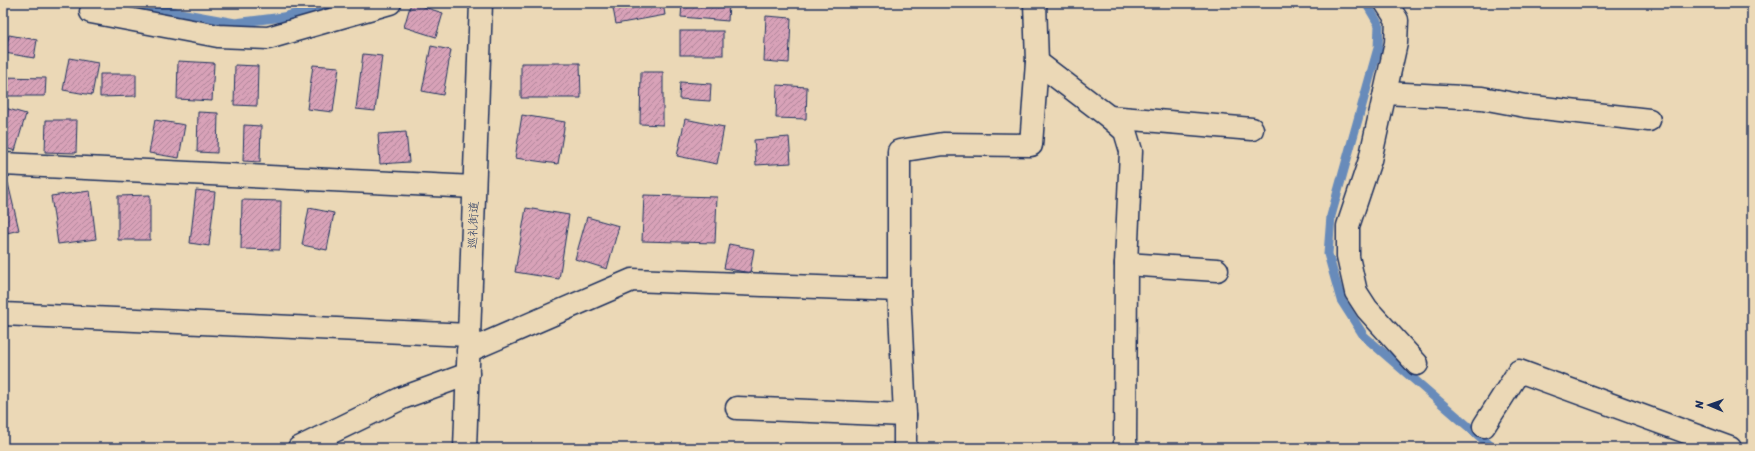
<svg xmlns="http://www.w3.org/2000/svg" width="1755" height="451" font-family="Sriracha,'Klee One',sans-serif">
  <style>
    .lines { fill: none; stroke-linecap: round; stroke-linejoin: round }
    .stream { stroke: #688bba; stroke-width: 9 }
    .building { fill: url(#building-hatch); stroke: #1b2f5e }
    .minor-casing { stroke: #1b2f5e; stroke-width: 25 }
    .minor { stroke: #ebd8b6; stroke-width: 22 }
    .labels { text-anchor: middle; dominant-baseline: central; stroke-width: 3; stroke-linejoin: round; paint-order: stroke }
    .street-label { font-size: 12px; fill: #1b2f5e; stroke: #ebd8b6 }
  </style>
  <defs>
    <pattern id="building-hatch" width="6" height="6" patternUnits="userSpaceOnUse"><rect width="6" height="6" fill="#d8a2b8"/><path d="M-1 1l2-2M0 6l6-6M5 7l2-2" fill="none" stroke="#ae8499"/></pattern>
  </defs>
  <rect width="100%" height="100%" fill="#ebd8b6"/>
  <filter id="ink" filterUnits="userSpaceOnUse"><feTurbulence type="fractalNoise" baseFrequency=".025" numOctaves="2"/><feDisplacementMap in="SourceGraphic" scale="8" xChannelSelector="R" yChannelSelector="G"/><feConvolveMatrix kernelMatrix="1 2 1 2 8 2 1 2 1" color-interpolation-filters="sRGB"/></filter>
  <g filter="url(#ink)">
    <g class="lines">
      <g class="stream">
        <polyline points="132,3 147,7 235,23 283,17 333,3"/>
        <polyline points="1366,3 1379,25 1378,48 1331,216 1328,254 1341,300 1364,336 1493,448"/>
      </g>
    </g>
    <g class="building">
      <polygon points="411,3 443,13 436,37 404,27"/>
      <polygon points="612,3 663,3 665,15 616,24"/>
      <polygon points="682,3 729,3 728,21 681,17"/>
      <polygon points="766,16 791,18 789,63 764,61"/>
      <rect x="680" y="31" width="43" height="24"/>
      <polygon points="9,35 37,40 34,58 5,53"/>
      <polygon points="431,46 451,50 443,95 422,91"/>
      <polygon points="363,54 382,56 375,111 356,109"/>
      <polygon points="69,58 98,63 92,95 63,90"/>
      <polygon points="178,61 214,63 212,101 177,99"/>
      <polygon points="521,63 580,63 581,98 521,98"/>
      <polygon points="235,65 258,66 257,106 234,105"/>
      <polygon points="313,65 339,67 333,112 307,109"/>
      <polygon points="641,72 663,72 663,125 640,124"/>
      <polygon points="100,74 136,74 136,96 100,97"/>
      <polygon points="3,77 46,78 45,96 3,96"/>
      <polygon points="680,82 711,84 710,101 679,99"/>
      <polygon points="777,85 807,87 806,119 776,118"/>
      <polygon points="5,108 26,114 15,151 3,147 3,115"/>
      <polygon points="198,112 218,113 217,153 197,152"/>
      <polygon points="522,115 565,122 558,164 515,158"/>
      <polygon points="685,119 724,127 717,164 677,156"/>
      <polygon points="46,120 77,120 76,153 45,152"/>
      <polygon points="155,120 185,125 179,158 149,153"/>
      <polygon points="244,125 261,126 260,162 243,161"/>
      <polygon points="406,132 409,162 380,164 378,134"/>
      <polygon points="789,137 791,163 756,165 754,140"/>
      <polygon points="8,183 19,230 3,234 3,184"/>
      <polygon points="196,190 215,192 209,246 190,243"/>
      <polygon points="90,191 96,239 58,244 51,196"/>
      <polygon points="150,195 150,240 118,240 118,196"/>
      <polygon points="644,195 717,197 715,243 642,241"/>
      <polygon points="242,200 281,201 280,250 241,249"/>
      <polygon points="309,208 334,213 327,250 302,245"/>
      <polygon points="526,208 569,215 559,279 515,272"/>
      <polygon points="587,217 619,226 607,269 575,259"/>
      <polygon points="729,244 754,249 750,273 724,268"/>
    </g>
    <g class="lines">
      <defs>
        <g id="minor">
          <polyline points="1386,3 1397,20 1396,43 1370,160 1348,226 1348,257 1356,292 1367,309 1417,364"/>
          <polyline points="91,12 218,36 268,38 390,3"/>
          <polyline points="1037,62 1109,117 1125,131 1131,151 1126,264 1125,448"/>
          <polyline points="1385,93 1482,98 1525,106 1649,120"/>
          <polyline points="1109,117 1252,129"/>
          <polyline points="3,164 474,187"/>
          <polyline points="1126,264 1217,270"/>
          <polyline points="3,314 469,335"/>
          <polyline points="468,351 632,280 899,290"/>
          <polyline points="737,408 905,415"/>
          <polyline points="1484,426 1519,371 1730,448"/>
          <polyline points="299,448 402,398 468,374"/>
          <polyline points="465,448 481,3"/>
          <polyline points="905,448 905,415 899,290 899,151 943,144 1031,145 1037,62 1035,3"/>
        </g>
      </defs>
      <use href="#minor" class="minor-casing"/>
      <use href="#minor" class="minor"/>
    </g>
  </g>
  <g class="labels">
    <g class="street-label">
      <text transform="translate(473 225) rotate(-88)">巡礼街道</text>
    </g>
  </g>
  <rect width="1755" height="451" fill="none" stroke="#ebd8b6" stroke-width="16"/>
  <rect x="8" y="8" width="1739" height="435" fill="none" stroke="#1b2f5e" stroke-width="1.5" filter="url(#ink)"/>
  <g transform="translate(1709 405) rotate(272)" stroke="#ebd8b6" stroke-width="3" paint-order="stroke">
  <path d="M0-3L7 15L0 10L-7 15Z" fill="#1b2f5e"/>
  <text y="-6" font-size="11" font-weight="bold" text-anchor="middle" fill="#1b2f5e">N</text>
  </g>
</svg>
